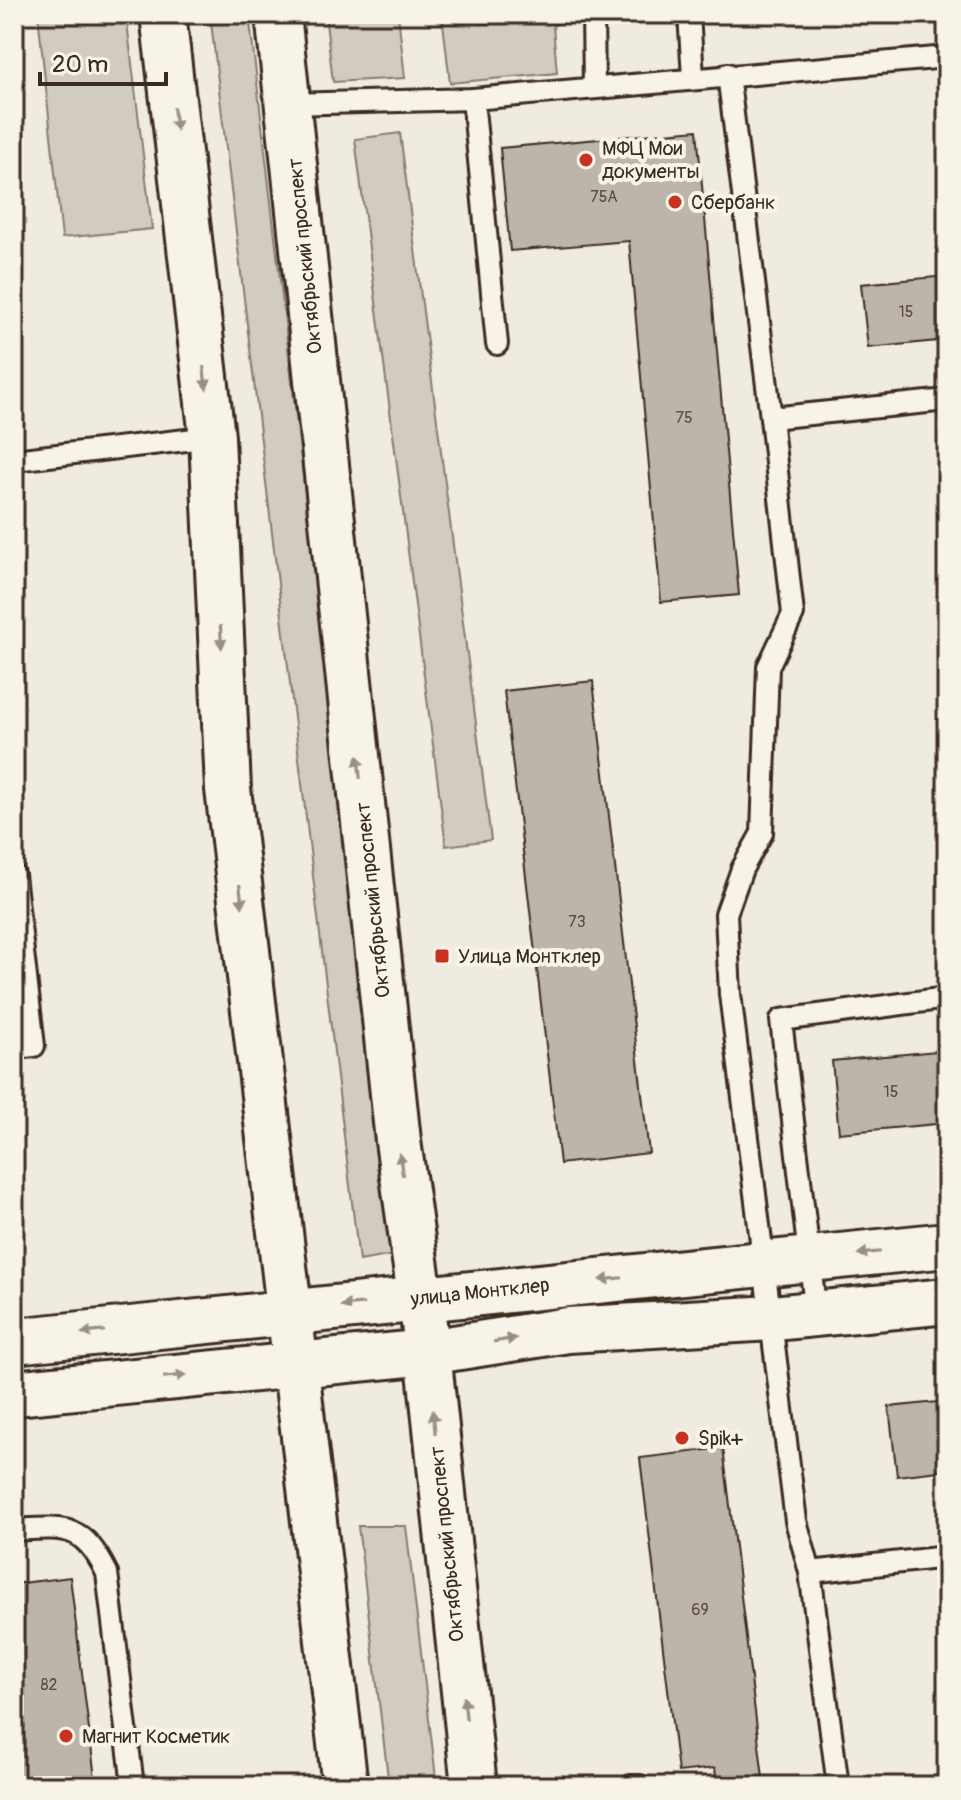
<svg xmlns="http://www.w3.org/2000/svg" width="961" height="1800" font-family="Pangolin,sans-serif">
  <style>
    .green { fill: #d1cbc0; stroke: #867a6f; stroke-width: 2 }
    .building { fill: #bdb5aa; stroke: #3b2a1e; stroke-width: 2 }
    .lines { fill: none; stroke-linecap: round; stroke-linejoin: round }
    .lane-casing { stroke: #3b2a1e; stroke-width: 26 }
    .secondary-casing { stroke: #3b2a1e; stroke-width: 50 }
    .primary-casing { stroke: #3b2a1e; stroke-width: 50 }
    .lane { stroke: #f7f3e8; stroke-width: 20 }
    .secondary { stroke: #f7f3e8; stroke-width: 44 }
    .primary { stroke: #f7f3e8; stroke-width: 44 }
    .oneway { fill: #998e83 }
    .poi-dot { fill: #c8321e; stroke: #f7f3e8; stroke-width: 3 }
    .labels { text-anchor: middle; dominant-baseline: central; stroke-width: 8; stroke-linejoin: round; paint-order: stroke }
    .number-label { font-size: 16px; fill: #5c4d41 }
    .poi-label { font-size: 20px; fill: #3b2a1e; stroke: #f7f3e8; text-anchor: start }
    .street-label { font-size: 20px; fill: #3b2a1e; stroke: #f7f3e8 }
  </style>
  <rect width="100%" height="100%" fill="#efebe0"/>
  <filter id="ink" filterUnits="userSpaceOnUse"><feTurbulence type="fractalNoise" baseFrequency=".0125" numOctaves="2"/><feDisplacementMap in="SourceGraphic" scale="16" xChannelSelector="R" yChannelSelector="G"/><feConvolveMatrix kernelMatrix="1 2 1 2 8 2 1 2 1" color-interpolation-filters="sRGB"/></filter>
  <g filter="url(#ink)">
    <g class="green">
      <polygon points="38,14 126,14 152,229 62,238"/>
      <polygon points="210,14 249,14 394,1255 359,1261"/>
      <polygon points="325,14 398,14 405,78 333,82"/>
      <polygon points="442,14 480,14 482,24 572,14 553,26 557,73 450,83"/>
      <polygon points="400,133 491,840 446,846 355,139"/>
      <polygon points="358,1526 406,1526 437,1786 389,1786"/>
    </g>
    <g class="building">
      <polygon points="697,130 739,595 661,602 629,241 510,251 500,148"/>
      <polygon points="947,276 947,340 868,348 861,284"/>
      <polygon points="593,681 649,1153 560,1164 504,691"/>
      <polygon points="947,1050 947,1123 839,1133 832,1061"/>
      <polygon points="947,1401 947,1470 897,1476 889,1407"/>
      <polygon points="723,1448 764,1786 717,1786 715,1768 678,1772 640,1458"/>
      <polygon points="70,1577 96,1786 14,1786 14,1584"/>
    </g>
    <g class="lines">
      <defs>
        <g id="lane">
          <polyline points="593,14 594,87"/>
          <polyline points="689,14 693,77"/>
          <polyline points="728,74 771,418 947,400"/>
          <polyline points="473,99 497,344"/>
          <polyline points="289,104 473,99 947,57"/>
          <polyline points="771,418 793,614 768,667 762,833 742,869 726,914 730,994 796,1521 810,1572 947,1557"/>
          <polyline points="14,460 212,437"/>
          <polyline points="14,875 34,1046 14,1048"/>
          <polyline points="816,1314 781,1020 947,998"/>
          <path d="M14,1530C66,1527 82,1523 107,1573L133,1786"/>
          <polyline points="810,1572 838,1786"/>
          <polyline points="631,1786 640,1786"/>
        </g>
        <g id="secondary">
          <polyline points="14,1341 947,1245"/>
          <polyline points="14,1393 428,1352 568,1330 773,1318 947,1301"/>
        </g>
        <g id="primary">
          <polyline points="163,14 212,437 228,789 345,1786"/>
          <polyline points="278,14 398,1141 428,1352 474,1786"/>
        </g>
      </defs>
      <use href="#lane" class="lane-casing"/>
      <use href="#secondary" class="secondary-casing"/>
      <use href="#primary" class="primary-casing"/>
      <use href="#lane" class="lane"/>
      <use href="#secondary" class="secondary"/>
      <use href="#primary" class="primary"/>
    </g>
    <defs><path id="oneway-solid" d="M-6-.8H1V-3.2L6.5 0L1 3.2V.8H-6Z" transform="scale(2)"/></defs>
    <g class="oneway">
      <use href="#oneway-solid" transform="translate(175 119) rotate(83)"/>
      <use href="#oneway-solid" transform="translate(205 378) rotate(83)"/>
      <use href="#oneway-solid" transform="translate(221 637) rotate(87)"/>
      <use href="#oneway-solid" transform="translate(359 767) rotate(-96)"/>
      <use href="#oneway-solid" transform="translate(241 896) rotate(83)"/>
      <use href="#oneway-solid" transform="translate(401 1164) rotate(-98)"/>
      <use href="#oneway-solid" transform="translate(869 1253) rotate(174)"/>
      <use href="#oneway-solid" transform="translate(611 1279) rotate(174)"/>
      <use href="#oneway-solid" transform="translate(352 1305) rotate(175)"/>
      <use href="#oneway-solid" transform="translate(93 1332) rotate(174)"/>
      <use href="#oneway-solid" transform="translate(505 1340) rotate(-9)"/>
      <use href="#oneway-solid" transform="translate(175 1376) rotate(-6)"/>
      <use href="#oneway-solid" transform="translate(434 1422) rotate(-96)"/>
      <use href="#oneway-solid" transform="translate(465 1708) rotate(-96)"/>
    </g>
  </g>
  <g class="poi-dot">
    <circle cx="586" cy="160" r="8"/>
    <circle cx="675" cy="202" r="8"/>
    <rect x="434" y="948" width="16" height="16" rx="4"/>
    <circle cx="682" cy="1438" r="8"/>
    <circle cx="66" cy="1736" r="8"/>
  </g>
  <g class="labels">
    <g class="number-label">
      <text x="604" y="197">75А</text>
      <text x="906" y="312">15</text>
      <text x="684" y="418">75</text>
      <text x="577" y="922">73</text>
      <text x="891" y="1092">15</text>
      <text x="700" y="1610">69</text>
      <text x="49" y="1685">82</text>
    </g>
    <g class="poi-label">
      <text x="602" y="148">МФЦ Мои<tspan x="602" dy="23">документы</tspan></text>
      <text x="691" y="202">Сбербанк</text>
      <text x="458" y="956">Улица Монтклер</text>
      <text x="698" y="1438">Spik+</text>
      <text x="82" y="1736">Магнит Косметик</text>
    </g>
    <g class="street-label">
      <text transform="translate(305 256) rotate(-96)">Октябрьский проспект</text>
      <text transform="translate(373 900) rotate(-96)">Октябрьский проспект</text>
      <text transform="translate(480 1292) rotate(-6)">улица Монтклер</text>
      <text transform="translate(447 1544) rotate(-96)">Октябрьский проспект</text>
    </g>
  </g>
  <rect width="961" height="1800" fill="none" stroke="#f7f3e8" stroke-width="48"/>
  <rect x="24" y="24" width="913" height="1752" fill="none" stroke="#3b2a1e" stroke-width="3" filter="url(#ink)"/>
  <path d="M40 72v12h126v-12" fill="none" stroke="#3b2a1e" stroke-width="4"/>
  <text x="52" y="72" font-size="24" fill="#3b2a1e" stroke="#f7f3e8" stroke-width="6" paint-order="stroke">20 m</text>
</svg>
